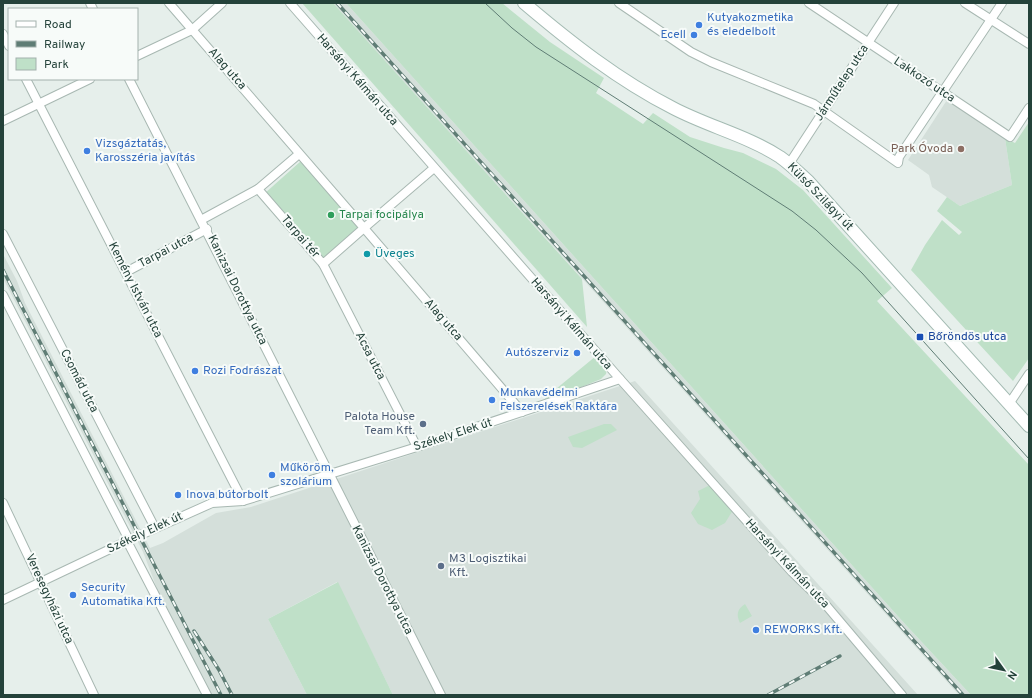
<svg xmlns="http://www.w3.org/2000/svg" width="1032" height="698" font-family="Overpass,sans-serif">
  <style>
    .built { fill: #d4dfda }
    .green { fill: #bfe0c8 }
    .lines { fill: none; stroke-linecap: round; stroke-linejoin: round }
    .street-casing { stroke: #a8b8b2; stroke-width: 10 }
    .secondary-casing { stroke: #a4bbb3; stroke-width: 14 }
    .street { stroke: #fff; stroke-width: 8 }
    .secondary { stroke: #fff; stroke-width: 12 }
    .tram { stroke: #5f7d75; stroke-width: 1 }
    .rail-casing { stroke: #5f7d75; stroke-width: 3.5 }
    .rail { stroke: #f7fbf9; stroke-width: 2; stroke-dasharray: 6; stroke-linecap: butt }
    .shop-dot { fill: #3f7fe0; stroke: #f7fbf9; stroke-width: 1.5 }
    .education-dot { fill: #8d6e63; stroke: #f7fbf9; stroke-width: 1.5 }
    .leisure-dot { fill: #2e9e5b; stroke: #f7fbf9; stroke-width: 1.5 }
    .culture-dot { fill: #0f9aa8; stroke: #f7fbf9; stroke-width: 1.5 }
    .transit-dot { fill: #1a4fb4; stroke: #f7fbf9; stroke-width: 1.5 }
    .service-dot { fill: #5c6f8a; stroke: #f7fbf9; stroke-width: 1.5 }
    .labels { text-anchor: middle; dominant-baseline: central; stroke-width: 4; stroke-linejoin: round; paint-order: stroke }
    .shop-label { font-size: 12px; fill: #366cbe; stroke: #f7fbf9; text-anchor: start }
    .street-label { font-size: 12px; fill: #24423a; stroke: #f7fbf9 }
    .education-label { font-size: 12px; fill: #785e54; stroke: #f7fbf9; text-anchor: end }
    .leisure-label { font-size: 12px; fill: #27864d; stroke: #f7fbf9; text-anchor: start }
    .culture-label { font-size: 12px; fill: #0d838f; stroke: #f7fbf9; text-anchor: start }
    .transit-label { font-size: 12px; fill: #164399; stroke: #f7fbf9; text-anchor: start }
    .service-label { font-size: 12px; fill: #4e5e75; stroke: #f7fbf9; text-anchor: end }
  </style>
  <rect width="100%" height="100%" fill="#e6efeb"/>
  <g class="built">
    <polygon points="333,3 346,3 905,624 971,695 959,695"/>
    <polygon points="947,100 1005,138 1012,185 960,206 932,187 929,175 908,160"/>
    <polygon points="3,254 17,281 25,303 150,548 163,543 216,513 251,507 635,381 918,695 393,695 337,582 268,619 307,695 211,695 161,599 143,552 3,278"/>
  </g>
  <g class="green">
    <polygon points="302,3 333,3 582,279 587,327"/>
    <polygon points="346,3 502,3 550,42 604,78 596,93 643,124 653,113 690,137 724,148 743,153 776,169 803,190 892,288 877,301 1029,465 1029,695 971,695 905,624"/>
    <polygon points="1029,122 1029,358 1013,381 911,270 925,245 942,220 959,235 962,232 937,211 947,197 960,206 1012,185 1005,138 1015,143"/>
    <polygon points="301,161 361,228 324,260 264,194"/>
    <polygon points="596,356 607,368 606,374 601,379 547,401 545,398"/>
    <polygon points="604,424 611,424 617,430 582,448 573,447 568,437"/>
    <polygon points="710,485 733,510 725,523 712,530 698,524 691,513 700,499 698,491"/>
    <polygon points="338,582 393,695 307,695 268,619"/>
    <path d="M745,604L752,616L740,623C736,615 737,609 745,604Z"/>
  </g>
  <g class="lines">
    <defs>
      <g id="street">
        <polyline points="90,3 93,9"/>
        <polyline points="169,3 364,228 323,264 258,189 299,154"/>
        <polyline points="290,3 620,379 792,572 825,604 902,695"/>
        <polyline points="619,3 691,52 711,62 814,104 898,163 899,157 1002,3"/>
        <polyline points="809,3 1010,137 1029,108"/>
        <polyline points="965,3 1029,44"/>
        <polyline points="3,34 9,46"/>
        <polyline points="137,56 192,30 222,3"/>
        <polyline points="26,79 243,501"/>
        <path d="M129,79C234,283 337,490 441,695"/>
        <polyline points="3,121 90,79"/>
        <polyline points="789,164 894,3"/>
        <polyline points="434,168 364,228 522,412"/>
        <polyline points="201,220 258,189"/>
        <polyline points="3,234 155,528"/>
        <polyline points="323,264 417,447"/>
        <polyline points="126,272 207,229"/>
        <polyline points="3,295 129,540"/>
        <polyline points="1009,404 1029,374"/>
        <polyline points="3,503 94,695"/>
        <polyline points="127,541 207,695"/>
        <polyline points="3,600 127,541 212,503 243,501 417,447 620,379"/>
      </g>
      <path id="secondary" d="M524,3C570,42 618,80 673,108C707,126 748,136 780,157C790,164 799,173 808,181L1029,426"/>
    </defs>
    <use href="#street" class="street-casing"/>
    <use href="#secondary" class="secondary-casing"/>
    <use href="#street" class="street"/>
    <use href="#secondary" class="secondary"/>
    <polyline class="tram" points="485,3 512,28 536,47 739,177 792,211 816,230 862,273 1029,459"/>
    <defs>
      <g id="rail">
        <polyline points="337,3 963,695"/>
        <polyline points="3,270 221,695"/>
        <polyline points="194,631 219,670 232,695"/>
        <polyline points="768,695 840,656"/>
      </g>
    </defs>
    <use href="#rail" class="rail-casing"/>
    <use href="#rail" class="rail"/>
  </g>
  <g class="shop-dot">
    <circle cx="699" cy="25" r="4"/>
    <circle cx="694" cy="35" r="4"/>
    <circle cx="87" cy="151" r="4"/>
    <circle cx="577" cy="353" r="4"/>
    <circle cx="195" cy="371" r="4"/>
    <circle cx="492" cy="400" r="4"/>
    <circle cx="272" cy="475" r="4"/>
    <circle cx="178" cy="495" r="4"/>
    <circle cx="73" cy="595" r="4"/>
    <circle cx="756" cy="630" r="4"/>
  </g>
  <circle class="education-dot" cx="961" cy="149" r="4"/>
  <circle class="leisure-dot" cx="331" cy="215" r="4"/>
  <circle class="culture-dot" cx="367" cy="254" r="4"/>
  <rect class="transit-dot" x="916" y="333" width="8" height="8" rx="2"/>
  <g class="service-dot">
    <circle cx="423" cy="424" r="4"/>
    <circle cx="441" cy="566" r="4"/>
  </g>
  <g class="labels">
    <g class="shop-label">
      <text x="707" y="18">Kutyakozmetika<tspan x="707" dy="14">és eledelbolt</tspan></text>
      <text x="686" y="35" text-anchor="end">Ecell</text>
      <text x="95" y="144">Vizsgáztatás,<tspan x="95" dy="14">Karosszéria javítás</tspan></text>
      <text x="569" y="353" text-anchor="end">Autószerviz</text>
      <text x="203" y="371">Rozi Fodrászat</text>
      <text x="500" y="393">Munkavédelmi<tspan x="500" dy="14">Felszerelések Raktára</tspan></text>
      <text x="280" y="468">Műköröm,<tspan x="280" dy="14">szolárium</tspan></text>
      <text x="186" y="495">Inova bútorbolt</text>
      <text x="81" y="588">Security<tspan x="81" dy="14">Automatika Kft.</tspan></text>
      <text x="764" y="630">REWORKS Kft.</text>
    </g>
    <g class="street-label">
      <text transform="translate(227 69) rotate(49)">Alag utca</text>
      <text transform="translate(357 80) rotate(49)">Harsányi Kálmán utca</text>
      <text transform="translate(924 80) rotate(34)">Lakkozó utca</text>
      <text transform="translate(842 83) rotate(-57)">Járműtelep utca</text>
      <text transform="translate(820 197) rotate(46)">Külső Szilágyi út</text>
      <text transform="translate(300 237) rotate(49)">Tarpai tér</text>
      <text transform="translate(166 251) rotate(-28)">Tarpai utca</text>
      <text transform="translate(135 290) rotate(63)">Kemény István utca</text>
      <text transform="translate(237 290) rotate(64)">Kanizsai Dorottya utca</text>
      <text transform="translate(443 320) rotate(49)">Alag utca</text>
      <text transform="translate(571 324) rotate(49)">Harsányi Kálmán utca</text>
      <text transform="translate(370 356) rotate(63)">Acsa utca</text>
      <text transform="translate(79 381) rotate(63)">Csomád utca</text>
      <text transform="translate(453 435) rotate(-18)">Székely Elek út</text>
      <text transform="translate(145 533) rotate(-25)">Székely Elek út</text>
      <text transform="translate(787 564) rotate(47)">Harsányi Kálmán utca</text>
      <text transform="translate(382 580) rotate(63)">Kanizsai Dorottya utca</text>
      <text transform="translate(49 599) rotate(65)">Veresegyházi utca</text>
    </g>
    <g class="education-label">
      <text x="953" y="149">Park Óvoda</text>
    </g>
    <g class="leisure-label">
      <text x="339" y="215">Tarpai focipálya</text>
    </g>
    <g class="culture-label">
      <text x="375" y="254">Üveges</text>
    </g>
    <g class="transit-label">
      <text x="928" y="337">Bőröndös utca</text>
    </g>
    <g class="service-label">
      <text x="415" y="417">Palota House<tspan x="415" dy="14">Team Kft.</tspan></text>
      <text x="449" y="559" text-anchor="start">M3 Logisztikai<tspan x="449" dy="14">Kft.</tspan></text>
    </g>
  </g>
  <rect width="1032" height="698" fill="none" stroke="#24423a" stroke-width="8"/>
  <rect x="8" y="8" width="130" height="72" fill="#f7fbf9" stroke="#a3b1ad"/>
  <rect x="16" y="21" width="20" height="6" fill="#ffffff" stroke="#a3b1ad"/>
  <text x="44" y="28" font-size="12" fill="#24423a">Road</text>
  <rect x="16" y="41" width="20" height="6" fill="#5f7d75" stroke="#a3b1ad"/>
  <text x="44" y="48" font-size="12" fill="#24423a">Railway</text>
  <rect x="16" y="58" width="20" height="12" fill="#bfe0c8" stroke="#a3b1ad"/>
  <text x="44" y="68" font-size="12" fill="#24423a">Park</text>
  <g transform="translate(1004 670) rotate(123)" stroke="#f7fbf9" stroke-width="3" paint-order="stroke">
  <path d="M0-3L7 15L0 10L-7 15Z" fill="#24423a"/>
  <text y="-6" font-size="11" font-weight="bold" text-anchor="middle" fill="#24423a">N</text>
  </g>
</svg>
